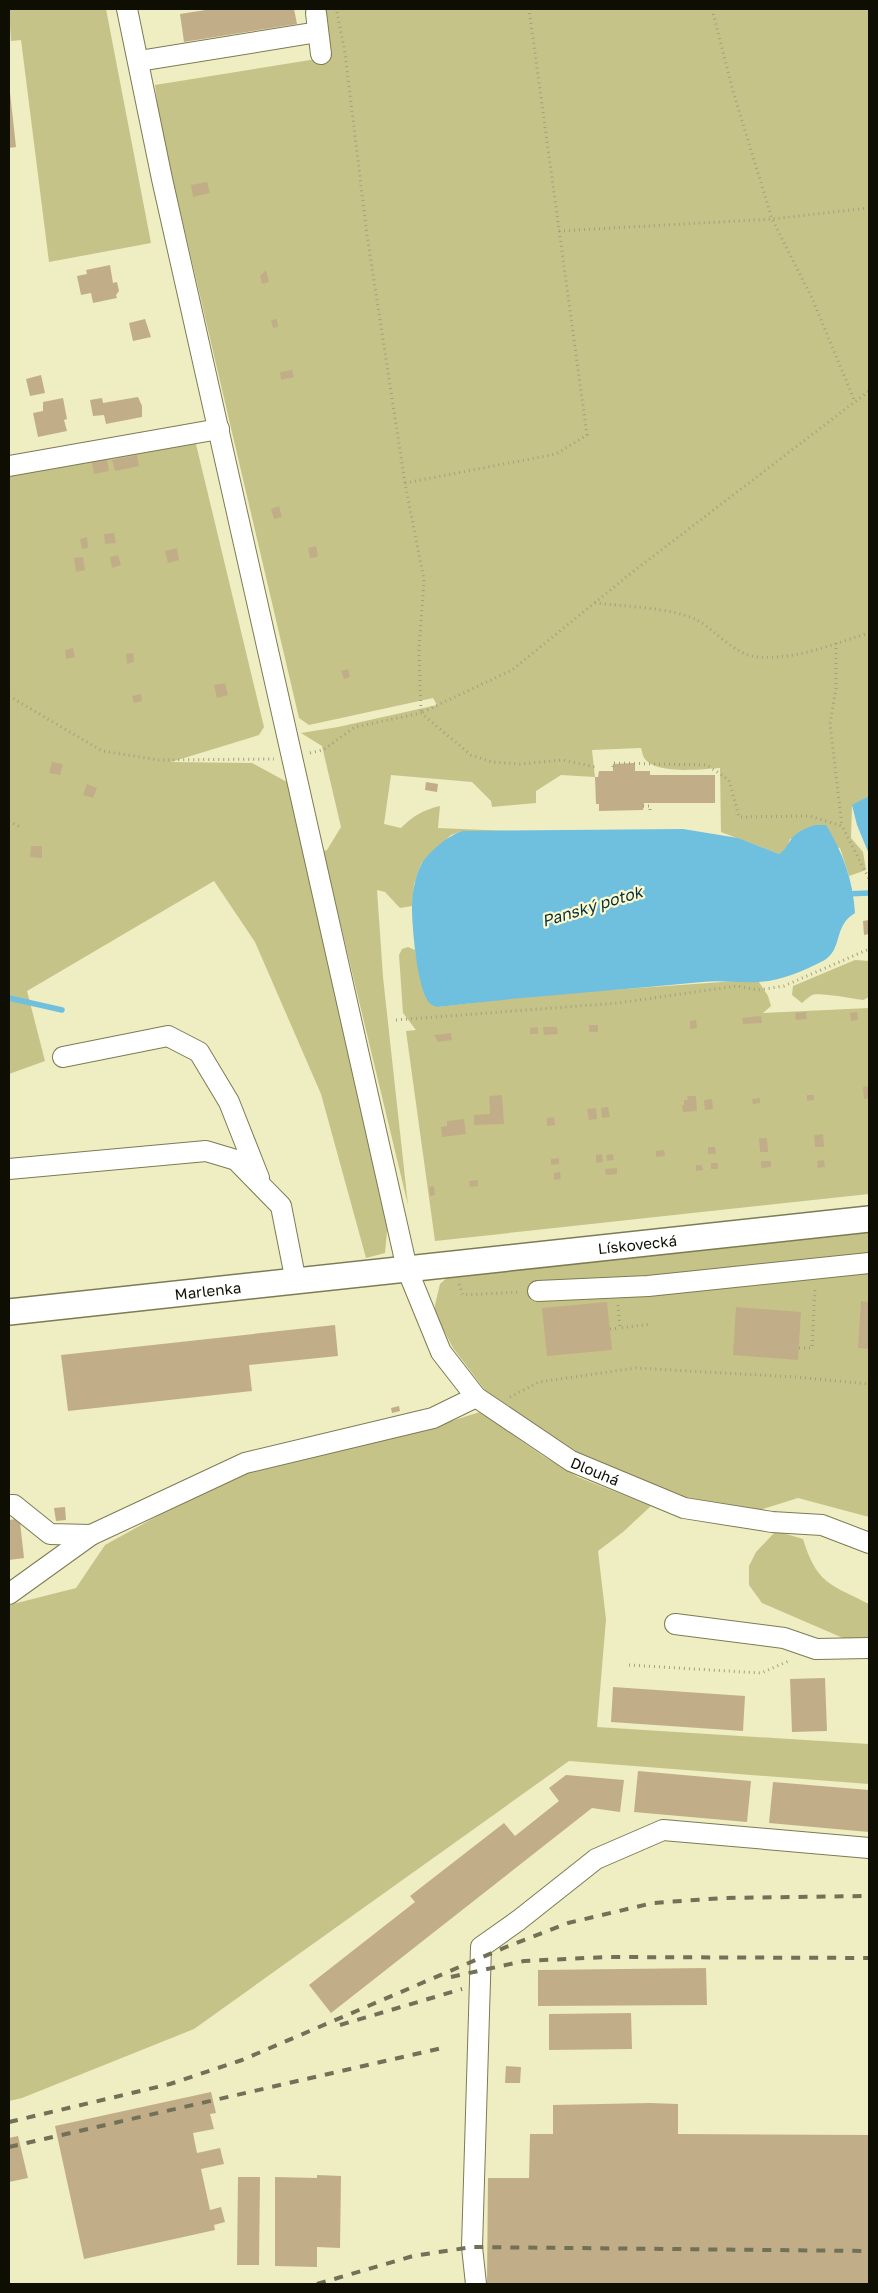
<svg xmlns="http://www.w3.org/2000/svg" width="878" height="2293" font-family="'Golos Text',sans-serif">
  <style>
    .green { fill: #c6c388 }
    .water { fill: #6fbfde }
    .lines { fill: none; stroke-linecap: round; stroke-linejoin: round }
    .stream { stroke: #6fbfde; stroke-width: 5.5 }
    .building { fill: #c1ae88 }
    .minor-casing { stroke: #7d7b54; stroke-width: 22 }
    .major-casing { stroke: #7d7b54; stroke-width: 28 }
    .path { stroke: #a1a080; stroke-width: 3; stroke-dasharray: 1 4; stroke-linecap: butt }
    .minor { stroke: #fff; stroke-width: 20 }
    .major { stroke: #fff; stroke-width: 25 }
    .rail { stroke: #727057; stroke-width: 4; stroke-dasharray: 9 9; stroke-linecap: butt }
    .labels { text-anchor: middle; dominant-baseline: central; stroke-width: 4.5; stroke-linejoin: round; paint-order: stroke }
    .street-label { font-size: 15px; fill: #0f0e02; stroke: #fcfacf }
    .water-label { font-size: 16px; font-style: italic; fill: #092f3c; stroke: #fcfacf }
  </style>
  <rect width="100%" height="100%" fill="#efedc2"/>
  <g class="green">
    <polygon points="9,9 106,9 151,243 49,262 21,40 11,41"/>
    <path d="M324,9H869V796L852,806L851,838L863,852L866,870L849,876L840,848L790,839L786,850L779,854L721,832L720,768C702,769 658,775 645,759C643,757 642,751 641,748L592,750L595,777L561,775L536,791V803L492,807L491,801L472,782L391,775L384,824L401,828C413,816 423,810 440,806L438,828L510,831H462L451,835L421,864L414,884L412,906L400,908L385,892L377,890L383,977L408,1205L323,851L327,850L341,827L322,746L301,733L338,727L437,705L433,698L309,725L299,718L160,125L155,85L329,57Z"/>
    <polygon points="195,440 264,727 259,735 171,762 252,763 287,782 388,1220 385,1253 366,1258 321,1094 255,942 214,881 27,991 45,1061 9,1074 9,474"/>
    <polygon points="408,947 415,950 421,982 438,1007 539,995 737,981 759,982 768,996 771,1006 763,1013 869,1008 869,1194 435,1241 406,1031 416,1030 403,1013 399,955 402,949"/>
    <path d="M855,960L869,961V997L863,1000C855,999 818,992 812,995C809,997 805,1000 802,1003L792,995L793,986Z"/>
    <polygon points="869,1229 869,1517 798,1498 743,1515 643,1487 570,1452 506,1408 485,1390 453,1348 435,1313 435,1305 440,1284 450,1275"/>
    <polygon points="480,1412 543,1456 578,1477 651,1506 623,1532 598,1551 606,1619 597,1727 869,1744 869,1784 569,1761 194,2029 22,2098 9,2101 9,1605 76,1588 105,1545 226,1478 429,1428"/>
    <path d="M776,1531L803,1539C817,1584 830,1584 869,1604V1642L850,1641L762,1603L749,1585V1566L756,1552Z"/>
  </g>
  <g class="water">
    <polygon points="869,796 869,854 857,825 852,805"/>
    <path d="M815,825H826C843,853 853,880 855,913C832,927 844,949 823,961C803,971 781,981 758,982C739,983 721,980 702,982C614,991 526,996 438,1007C436,1006 433,1006 431,1004C417,994 412,924 412,907C412,893 415,877 421,865C429,851 448,836 462,831L683,829L738,838L779,854C785,850 786,847 790,841C795,832 806,828 815,825Z"/>
  </g>
  <g class="lines">
    <g class="stream">
      <polyline points="846,894 869,893"/>
      <polyline points="9,998 62,1010"/>
    </g>
  </g>
  <g class="building">
    <polygon points="212,9 294,9 297,24 184,42 180,14"/>
    <polygon points="10,92 16,147 9,148 9,93"/>
    <polygon points="207,182 210,193 193,197 191,185"/>
    <polygon points="110,265 113,283 117,282 119,291 116,295 117,298 93,303 91,293 81,295 77,276 87,274 86,270"/>
    <polygon points="266,270 269,282 262,284 260,276"/>
    <polygon points="145,319 151,337 133,341 129,323"/>
    <polygon points="277,319 278,327 273,328 271,320"/>
    <polygon points="292,370 294,377 281,380 280,372"/>
    <polygon points="41,375 45,393 30,396 26,379"/>
    <polygon points="138,397 142,406 142,417 106,424 104,415 93,416 90,400 102,398 103,403"/>
    <polygon points="63,398 67,419 64,420 67,431 38,437 33,413 43,411 43,402"/>
    <polygon points="137,455 139,466 115,471 112,460"/>
    <polygon points="107,459 109,471 94,474 92,462"/>
    <polygon points="279,506 282,517 274,519 271,509"/>
    <polygon points="114,533 116,543 105,544 104,534"/>
    <polygon points="87,537 88,548 82,549 80,539"/>
    <polygon points="316,546 318,555 317,557 310,558 308,548"/>
    <polygon points="177,548 179,560 168,563 165,551"/>
    <polygon points="118,555 121,565 112,568 110,557"/>
    <polygon points="83,557 85,570 76,572 74,558"/>
    <polygon points="73,648 75,657 66,659 65,650"/>
    <polygon points="133,653 134,662 127,664 126,654"/>
    <polygon points="348,669 350,677 344,679 341,671"/>
    <polygon points="225,683 228,695 217,698 214,685"/>
    <polygon points="141,694 142,701 134,703 132,696"/>
    <polygon points="52,762 63,764 60,775 49,773"/>
    <polygon points="635,763 635,771 650,771 650,775 715,775 715,803 644,803 643,810 599,811 599,804 596,804 595,777 598,777 599,771 613,771 613,764"/>
    <polygon points="426,782 438,784 437,792 425,790"/>
    <polygon points="87,784 97,788 93,798 83,795"/>
    <polygon points="31,846 42,846 42,858 30,857"/>
    <polygon points="869,920 869,934 864,935 863,921"/>
    <polygon points="806,1012 807,1019 796,1020 795,1013"/>
    <polygon points="857,1012 858,1020 851,1021 850,1013"/>
    <polygon points="761,1016 762,1023 743,1024 742,1018"/>
    <polygon points="696,1020 697,1028 690,1029 690,1021"/>
    <rect x="589" y="1025" width="9" height="7"/>
    <polygon points="538,1027 538,1034 530,1034 530,1028"/>
    <polygon points="543,1027 557,1027 558,1034 544,1035"/>
    <polygon points="451,1033 452,1040 438,1042 434,1035"/>
    <polygon points="869,1086 869,1098 864,1099 863,1087"/>
    <polygon points="502,1095 504,1124 474,1125 474,1115 490,1114 489,1096"/>
    <polygon points="807,1095 814,1095 814,1100 807,1101"/>
    <polygon points="687,1096 696,1096 697,1111 683,1112 682,1105 684,1105 684,1100 688,1100"/>
    <polygon points="760,1098 760,1103 753,1104 752,1099"/>
    <polygon points="712,1099 713,1109 705,1110 704,1100"/>
    <polygon points="608,1107 610,1117 602,1118 601,1108"/>
    <polygon points="596,1108 597,1119 589,1120 587,1109"/>
    <polygon points="554,1117 555,1125 547,1126 547,1118"/>
    <polygon points="464,1119 466,1134 442,1137 441,1127 447,1126 447,1121"/>
    <polygon points="823,1134 824,1147 815,1147 814,1135"/>
    <polygon points="759,1138 767,1138 768,1152 760,1152"/>
    <polygon points="708,1147 715,1147 716,1154 708,1154"/>
    <polygon points="664,1150 665,1156 656,1157 656,1151"/>
    <polygon points="602,1154 603,1162 596,1163 596,1155"/>
    <polygon points="613,1154 614,1160 607,1161 606,1155"/>
    <polygon points="559,1158 559,1164 551,1165 551,1159"/>
    <polygon points="824,1160 825,1167 818,1168 817,1161"/>
    <polygon points="761,1161 771,1161 771,1167 761,1168"/>
    <rect x="711" y="1163" width="7" height="6"/>
    <polygon points="696,1165 702,1165 703,1170 696,1171"/>
    <polygon points="617,1168 617,1174 606,1175 605,1169"/>
    <polygon points="560,1172 561,1179 554,1180 554,1173"/>
    <polygon points="478,1180 478,1186 470,1187 469,1181"/>
    <polygon points="434,1186 435,1195 430,1196 429,1187"/>
    <polygon points="861,1301 869,1302 869,1349 858,1348"/>
    <polygon points="607,1302 612,1350 547,1356 542,1308"/>
    <polygon points="736,1307 801,1312 798,1360 733,1355"/>
    <polygon points="335,1325 338,1356 249,1365 252,1391 68,1411 61,1355"/>
    <polygon points="399,1406 400,1411 392,1413 391,1408"/>
    <polygon points="65,1507 66,1520 56,1521 54,1508"/>
    <polygon points="17,1519 17,1522 20,1522 24,1558 9,1560 9,1520"/>
    <polygon points="825,1678 827,1731 792,1732 790,1679"/>
    <polygon points="613,1687 745,1696 743,1731 611,1722"/>
    <polygon points="638,1771 751,1781 747,1822 634,1812"/>
    <polygon points="566,1775 624,1780 620,1812 592,1808 331,2013 309,1985 415,1902 410,1896 504,1823 515,1836 559,1801 549,1788"/>
    <polygon points="773,1782 869,1790 869,1832 769,1823"/>
    <polygon points="706,1968 707,2005 538,2006 538,1970"/>
    <polygon points="631,2013 632,2049 549,2050 549,2014"/>
    <polygon points="506,2066 521,2067 520,2083 505,2083"/>
    <polygon points="211,2092 216,2113 210,2114 214,2129 193,2133 197,2153 220,2148 224,2164 201,2169 210,2210 221,2207 225,2222 214,2225 215,2230 84,2259 55,2126"/>
    <polygon points="650,2103 678,2104 678,2134 869,2135 869,2284 487,2284 488,2178 529,2178 530,2134 553,2134 553,2105"/>
    <polygon points="18,2136 28,2178 9,2182 9,2138"/>
    <polygon points="317,2175 341,2176 340,2248 317,2247 317,2267 275,2266 275,2177 317,2178"/>
    <polygon points="238,2177 260,2177 259,2265 237,2265"/>
  </g>
  <g class="lines">
    <defs>
      <g id="minor">
        <path id="s1" d="M127,9L162,179L407,1269L441,1352L476,1397L571,1461L684,1508L772,1522L822,1525L869,1543"/>
        <polyline points="316,13 321,54"/>
        <polyline points="139,61 318,32"/>
        <polyline points="9,466 219,429"/>
        <polyline points="63,1057 168,1036 199,1052 229,1102 259,1178"/>
        <polyline points="9,1169 206,1151 236,1160 281,1206 296,1282"/>
        <polyline points="538,1291 648,1286 869,1263"/>
        <polyline points="9,1505 14,1505 50,1534 91,1535 245,1463 433,1418 476,1397"/>
        <polyline points="9,1594 91,1535"/>
        <polyline points="675,1624 784,1638 816,1649 869,1648"/>
        <polyline points="476,2284 472,2247 481,1947 519,1920 596,1859 663,1830 869,1848"/>
      </g>
      <g id="major">
        <path id="s2" d="M9,1312L869,1219"/>
      </g>
    </defs>
    <use href="#minor" class="minor-casing"/>
    <use href="#major" class="major-casing"/>
    <g class="path">
      <polyline points="712,9 733,91 772,219 812,298 855,402"/>
      <polyline points="337,12 345,53 367,235 405,483 424,580 419,649 421,713 512,670 630,574 869,391"/>
      <polyline points="559,231 772,219 869,208"/>
      <polyline points="405,483 556,454 587,435 529,9"/>
      <path d="M595,603C622,606 674,608 697,620C715,630 736,656 758,657C796,660 833,644 869,633"/>
      <polyline points="836,643 836,688 830,724 842,826"/>
      <polyline points="9,696 102,751 159,760 274,759"/>
      <polyline points="310,753 323,750 355,727 421,713 471,755 492,762 520,764 563,760 595,767"/>
      <polyline points="613,767 613,763 707,765 729,780 739,817 810,816 842,826 869,879"/>
      <polyline points="643,806 650,806 650,810"/>
      <polyline points="9,821 22,828"/>
      <polyline points="396,1020 618,1003 737,986 758,990 784,986 869,949"/>
      <polyline points="459,1284 463,1295 520,1292"/>
      <polyline points="618,1305 620,1328 651,1324"/>
      <polyline points="610,1329 620,1328"/>
      <polyline points="799,1348 812,1348 815,1287"/>
      <polyline points="510,1397 539,1382 636,1368 795,1377 869,1384"/>
      <polyline points="629,1665 761,1673 791,1660"/>
    </g>
    <use href="#minor" class="minor"/>
    <use href="#major" class="major"/>
    <g class="rail">
      <polyline points="451,1977 524,1961 607,1957 869,1958"/>
      <polyline points="340,2025 462,1989"/>
      <polyline points="9,2122 170,2084 242,2060 506,1947 568,1923 653,1903 724,1898 863,1896"/>
      <polyline points="9,2147 442,2048"/>
      <polyline points="317,2284 413,2256 472,2247 869,2251"/>
    </g>
  </g>
  <g class="labels">
    <g class="street-label">
      <text stroke="none"><textPath href="#s2" startOffset="632">Lískovecká</textPath></text>
      <text stroke="none"><textPath href="#s2" startOffset="200">Marlenka</textPath></text>
      <text stroke="none"><textPath href="#s1" startOffset="1578">Dlouhá</textPath></text>
    </g>
    <g class="water-label">
      <text transform="translate(592 906) rotate(-17)">Panský potok</text>
    </g>
  </g>
  <rect width="878" height="2293" fill="none" stroke="#0f0e02" stroke-width="20"/>
</svg>
